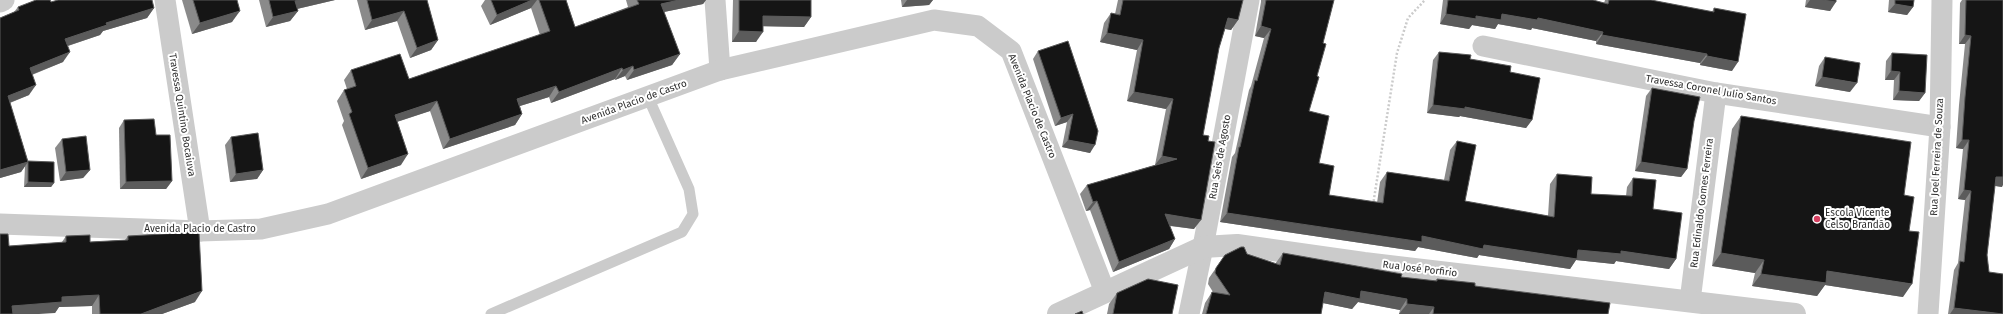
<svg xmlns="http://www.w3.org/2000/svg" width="2003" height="314" font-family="'Fira Sans',sans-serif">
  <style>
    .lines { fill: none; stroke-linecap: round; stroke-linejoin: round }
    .path { stroke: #cbcbcb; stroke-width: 2.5; stroke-dasharray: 2 2; stroke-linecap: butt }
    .service { stroke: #cbcbcb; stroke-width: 11 }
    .minor { stroke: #cbcbcb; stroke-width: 21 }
    .tertiary { stroke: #cbcbcb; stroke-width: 22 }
    .wall { fill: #8a8a8a }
    .shaded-wall { fill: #5b5b5b }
    .building { fill: #151515; stroke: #5b5b5b }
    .poi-dot { fill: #d63f60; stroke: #fff; stroke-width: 1.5 }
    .labels { text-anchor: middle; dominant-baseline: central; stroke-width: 4; stroke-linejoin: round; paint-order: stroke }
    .street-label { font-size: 10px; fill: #2e2e2e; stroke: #fff }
    .poi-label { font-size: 10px; fill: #2e2e2e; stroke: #fff; text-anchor: start }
  </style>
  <rect width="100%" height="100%" fill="#fff"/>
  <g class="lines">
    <polyline class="path" points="1373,205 1397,53 1408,18 1425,0"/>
    <polyline class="service" points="491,314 682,232 693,214 689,189 648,97"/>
    <g class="minor">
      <polyline points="165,0 200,231"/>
      <polyline points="715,0 720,70"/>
      <polyline points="0,2 4,0"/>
      <polyline points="1483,46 1716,93 1940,127"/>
      <polyline points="0,224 200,231 261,229 328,214 720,70 934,20 978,26 1011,51 1105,292"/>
      <polyline points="1690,301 1716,93"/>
      <polyline points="1189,314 1203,247 1249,0"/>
      <polyline points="1928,314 1940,127 1942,0"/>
    </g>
    <polyline class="tertiary" points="1058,314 1203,247 1237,245 1364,263 1795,314"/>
  </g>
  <g class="wall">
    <polygon points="182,0 237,0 232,22 192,34"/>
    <polygon points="259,0 335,0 297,9 298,11 290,21 266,27"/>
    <polygon points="357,0 427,0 438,40 431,50 410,58 397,21 365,30"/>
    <polygon points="485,0 566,0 575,27 628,7 626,0 706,0 703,4 664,12 680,54 672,65 627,80 625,76 615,80 615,79 551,103 549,97 520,106 522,114 515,125 443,149 430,111 397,122 401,165 361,179 342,125 344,121 337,101 344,90 347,89 344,80 351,70 409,79 540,35 531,8 490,25 481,6"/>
    <polygon points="733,0 811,0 811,17 804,27 763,26 756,42 732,42"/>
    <polygon points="901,0 933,0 929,5 902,7"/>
    <polygon points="1118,0 1243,0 1238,20 1231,30 1225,29 1219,48 1203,135 1194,229 1170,226 1175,239 1169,249 1113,272 1090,210 1086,211 1080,194 1087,185 1155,165 1166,109 1127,101 1137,50 1100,42 1104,23 1111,13 1115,14"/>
    <polygon points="1261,0 1334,0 1323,43 1317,76 1309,111 1319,163 1329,195 1377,203 1380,182 1387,172 1444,180 1450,150 1457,141 1465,201 1548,216 1550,184 1557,174 1591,194 1626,196 1627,187 1633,178 1653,209 1676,259 1669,269 1616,261 1614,264 1576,260 1570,269 1479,255 1477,258 1418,247 1415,251 1220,222 1232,157 1235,153 1249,90 1251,86 1264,38 1255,36 1261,2"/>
    <polygon points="1443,0 1593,0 1604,3 1605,0 1651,0 1712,12 1714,8 1732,71 1700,65 1700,63 1596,44 1596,41 1532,28 1531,30 1498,24 1495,29 1472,25 1469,29 1440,24"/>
    <polygon points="1806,0 1836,0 1830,11 1805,7"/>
    <polygon points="1889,0 1914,0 1913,7 1907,15 1888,12"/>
    <polygon points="1962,0 2003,0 2002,187 1995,186 1987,255 1989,272 2003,314 1948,314 1954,270 1958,263 1965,200 1958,199 1963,149 1956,148 1959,105 1965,44 1959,44 1960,3"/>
    <polygon points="51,2 154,8 147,18 103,31 100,35 68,46 63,62 32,75 29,95 10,103 28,161 54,183 51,187 24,187 25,166 21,172 0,178 0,18 14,12 18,7"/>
    <polygon points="1038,51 1098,131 1090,153 1062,147 1067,122 1055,126 1033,59"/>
    <polygon points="1439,52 1470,59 1510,72 1532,120 1526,128 1460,116 1459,117 1427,113 1433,60"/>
    <polygon points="1892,53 1925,93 1919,101 1893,100 1894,80 1885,80 1886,61"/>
    <polygon points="1825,57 1850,92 1815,86 1819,66"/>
    <polygon points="1652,88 1694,121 1687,169 1681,177 1635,171 1646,96"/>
    <polygon points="1741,116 1904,195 1909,231 1903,297 1825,285 1817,296 1752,286 1755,273 1712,266 1732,129"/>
    <polygon points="124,120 156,135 172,181 166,189 120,189 119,128"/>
    <polygon points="231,137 263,170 257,179 230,182 225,145"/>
    <polygon points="62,139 90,170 83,178 60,181 55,148"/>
    <polygon points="66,236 90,242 125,240 128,236 195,302 162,314 92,314 92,306 59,307 55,313 62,242"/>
    <polygon points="1283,253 1401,277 1435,281 1437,279 1475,286 1608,314 1399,314 1400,310 1358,302 1352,309 1323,303 1321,314 1202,314 1205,303 1212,292 1213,292 1208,284 1209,278 1225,255 1247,254 1275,264"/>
    <polygon points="1117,293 1172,314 1107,314 1109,304"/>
  </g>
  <g class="shaded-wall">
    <polygon points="299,0 335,0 288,11 295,1"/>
    <polygon points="532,0 537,0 531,8 490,25 497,15"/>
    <polygon points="679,0 706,0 703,4 654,14 661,4"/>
    <polygon points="907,0 933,0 929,5 902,7"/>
    <polygon points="1810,0 1822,0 1836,2 1830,11 1805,7"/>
    <polygon points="1895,4 1913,7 1907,15 1888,12"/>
    <polygon points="154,8 147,18 103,31 100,35 58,49 65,39 106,23"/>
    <polygon points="240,11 232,22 192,34 200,23"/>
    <polygon points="298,11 290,21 266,27 273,17"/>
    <polygon points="404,11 397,21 365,30 372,20"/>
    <polygon points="1446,14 1476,16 1502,14 1538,18 1603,32 1596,41 1532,28 1531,30 1498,24 1495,29 1472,25 1469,29 1440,24"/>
    <polygon points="763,16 811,17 804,27 756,26"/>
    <polygon points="1228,18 1238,20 1231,30 1221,28"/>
    <polygon points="1261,26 1271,29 1264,38 1255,36"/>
    <polygon points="739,31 763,32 756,42 732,42"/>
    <polygon points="1107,33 1143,40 1137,50 1100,42"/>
    <polygon points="1602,35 1707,54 1700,63 1596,44"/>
    <polygon points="1965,35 1971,36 1965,44 1959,44"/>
    <polygon points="438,40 431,50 410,58 417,48"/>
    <polygon points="70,52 63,62 23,78 30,68"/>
    <polygon points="680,54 672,65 627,80 634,70"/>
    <polygon points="1707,56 1738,62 1732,71 1700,65"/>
    <polygon points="633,66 625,76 615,80 623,70"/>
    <polygon points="622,68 615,79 551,103 559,92"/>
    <polygon points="1891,71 1900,72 1894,80 1885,80"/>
    <polygon points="1822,77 1857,83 1850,92 1815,86"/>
    <polygon points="36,85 29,95 1,106 8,96"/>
    <polygon points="556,86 549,97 510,109 517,99"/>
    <polygon points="1899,91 1925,93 1919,101 1893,100"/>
    <polygon points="1134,92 1173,99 1166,109 1127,101"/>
    <polygon points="437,101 430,111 387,125 395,115"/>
    <polygon points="1433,105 1465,107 1532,120 1526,128 1460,116 1459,117 1427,113"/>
    <polygon points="522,114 515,125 443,149 450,139"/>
    <polygon points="1073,114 1067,122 1055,126 1061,118"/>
    <polygon points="1068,140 1095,145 1090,153 1062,147"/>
    <polygon points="1962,140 1969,140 1963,149 1956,148"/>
    <polygon points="408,154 401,165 361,179 368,168"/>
    <polygon points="1162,156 1177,159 1155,165"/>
    <polygon points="28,162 21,172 0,178 0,170"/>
    <polygon points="1641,162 1687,169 1681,177 1635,171"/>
    <polygon points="90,170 83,178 60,181 66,172"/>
    <polygon points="263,170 257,179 230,182 236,174"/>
    <polygon points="1996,177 2003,177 2003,185 2002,187 1990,185"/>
    <polygon points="172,181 166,189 120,189 126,182"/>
    <polygon points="28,182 54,183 51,187 24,187"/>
    <polygon points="1964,190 1971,191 1965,200 1958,199"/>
    <polygon points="1097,201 1090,210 1086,211 1093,202"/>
    <polygon points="1227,213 1422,236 1484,245 1578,250 1621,251 1676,259 1669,269 1616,261 1614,264 1576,260 1570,269 1479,255 1477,258 1418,247 1415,251 1220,222"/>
    <polygon points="1165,214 1201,220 1194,229 1158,224"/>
    <polygon points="1175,239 1169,249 1113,272 1119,262"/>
    <polygon points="1721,253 1764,260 1755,273 1712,266"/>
    <polygon points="1827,271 1912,284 1903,297 1825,285 1817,296 1752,286 1761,274"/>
    <polygon points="202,291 195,302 162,314 141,314"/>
    <polygon points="1361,291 1407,299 1400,310 1358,302 1352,309 1318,302 1325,292"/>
    <polygon points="99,295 92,306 59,307 55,313 39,314 6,314 12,306 62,297"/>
    <polygon points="1407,304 1434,307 1429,314 1399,314"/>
    <polygon points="1954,308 2002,314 1950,314"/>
  </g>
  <g class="building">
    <polygon points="36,0 50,0 51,2 58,0 152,0 154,8 106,23 107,25 65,39 70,52 30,68 36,85 8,96 28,162 0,170 0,18 19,10 18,7"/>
    <polygon points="193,0 237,0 240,11 200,23"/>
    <polygon points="269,0 299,0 295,1 298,11 273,17"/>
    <polygon points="367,0 427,0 438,40 417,48 404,11 372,20"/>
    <polygon points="491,0 532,0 497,15"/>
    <polygon points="539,0 566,0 575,27 639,4 637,0 679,0 661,4 680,54 634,70 633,66 623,70 622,68 559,92 556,86 517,99 522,114 450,139 437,101 395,115 408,154 368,168 349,114 352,112 344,90 356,86 351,70 400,54 409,79 550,31"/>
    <polygon points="739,0 811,0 811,17 763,16 763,32 739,31"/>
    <polygon points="1123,0 1243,0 1238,20 1228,18 1219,48 1203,135 1209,136 1208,141 1215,142 1201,220 1165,214 1175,239 1119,262 1097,201 1093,202 1087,185 1177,159 1162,156 1173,99 1134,92 1143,40 1107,33 1111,13 1120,15"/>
    <polygon points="1266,0 1334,0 1323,43 1326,44 1317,76 1319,77 1309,111 1329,116 1319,163 1334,166 1329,195 1383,203 1387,172 1449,181 1457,141 1476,145 1465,201 1554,217 1557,174 1592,177 1591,194 1632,196 1633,178 1656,180 1653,209 1682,213 1676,259 1621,251 1621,254 1578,250 1577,259 1484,245 1483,249 1422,236 1422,242 1227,213 1239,147 1240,147 1255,80 1257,81 1271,29 1261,26"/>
    <polygon points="1448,0 1593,0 1608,4 1609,0 1651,0 1714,12 1714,8 1746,14 1738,62 1707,56 1707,54 1602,35 1603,32 1538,18 1537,20 1502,14 1501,20 1476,16 1476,19 1446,14"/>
    <polygon points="1822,0 1836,0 1836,2"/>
    <polygon points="1895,0 1914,0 1913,7 1895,4"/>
    <polygon points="1966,0 2003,0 2003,177 1996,177 1987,255 1989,272 2003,274 2003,314 1954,308 1960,261 1964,262 1971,191 1964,190 1969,140 1962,140 1965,97 1971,36 1965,35"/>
    <polygon points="1068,41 1098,131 1095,145 1068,140 1073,114 1061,118 1038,51"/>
    <polygon points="1439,52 1471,55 1470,59 1511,66 1510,72 1540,78 1532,120 1465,107 1465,109 1433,105"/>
    <polygon points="1892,53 1927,55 1925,93 1899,91 1900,72 1891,71"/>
    <polygon points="1825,57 1860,63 1857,83 1822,77"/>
    <polygon points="1652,88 1700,97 1694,121 1687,169 1641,162"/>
    <polygon points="1741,116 1911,142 1904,195 1914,197 1909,231 1919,232 1912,284 1827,271 1826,283 1761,274 1764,260 1721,253"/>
    <polygon points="154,119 156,135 170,135 172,181 126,182 124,120"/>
    <polygon points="258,133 263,170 236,174 231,137"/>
    <polygon points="86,136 90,170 66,172 62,139"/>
    <polygon points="28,161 54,162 54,183 28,182"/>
    <polygon points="199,232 202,291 141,314 100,314 99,295 62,297 62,302 12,306 13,314 0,314 0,234 8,234 9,246 66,242 66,236 90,235 90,242 128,240 128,236"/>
    <polygon points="1241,247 1244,247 1247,254 1280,265 1283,253 1402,274 1401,277 1437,281 1437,279 1475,283 1475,286 1610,303 1608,314 1433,314 1434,307 1407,304 1407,299 1361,291 1360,299 1325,292 1321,314 1206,314 1212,292 1230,295 1215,273 1216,268 1225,255"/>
    <polygon points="1148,279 1178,285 1172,314 1113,314 1117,293"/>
    <polygon points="1082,311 1083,314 1075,314"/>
  </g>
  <circle class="poi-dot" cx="1817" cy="219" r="4"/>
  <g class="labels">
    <g class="street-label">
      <text transform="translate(1711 90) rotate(10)">Travessa Coronel Julio Santos</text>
      <text transform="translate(634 102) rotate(-20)">Avenida Placio de Castro</text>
      <text transform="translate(1032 106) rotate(68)">Avenida Placio de Castro</text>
      <text transform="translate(182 115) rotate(81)">Travessa Quintino Bocaiuva</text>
      <text transform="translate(1220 157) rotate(-80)">Rua Seis de Agosto</text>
      <text transform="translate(1937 157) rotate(-87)">Rua Joel Ferreira de Souza</text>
      <text transform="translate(1702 203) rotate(-83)">Rua Edinaldo Gomes Ferreira</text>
      <text x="200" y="229">Avenida Placio de Castro</text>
      <text transform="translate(1420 269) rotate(7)">Rua José Porfirio</text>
    </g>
    <g class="poi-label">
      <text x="1825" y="213">Escola Vicente<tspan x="1825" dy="12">Celso Brandão</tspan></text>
    </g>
  </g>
</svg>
